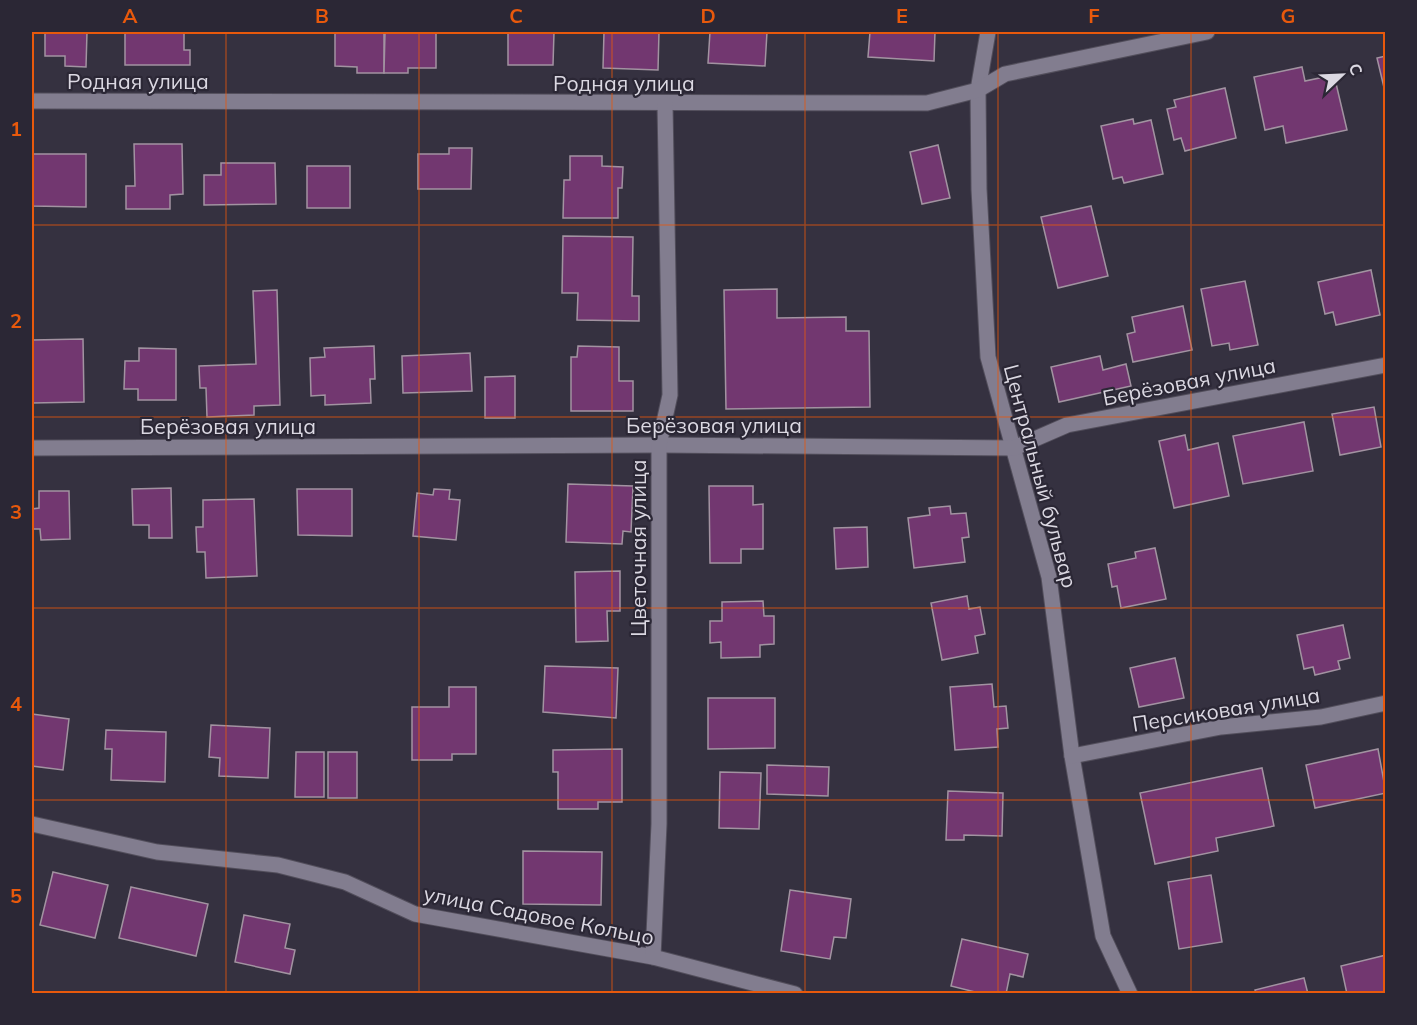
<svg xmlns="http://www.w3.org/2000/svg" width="1417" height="1025" font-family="Mulish,sans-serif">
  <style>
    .building { fill: #723770; stroke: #a293a1; stroke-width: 1.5 }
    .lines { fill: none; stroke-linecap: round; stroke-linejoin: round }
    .minor-casing { stroke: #524e5b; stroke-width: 17 }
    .minor { stroke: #827d8f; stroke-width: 15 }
    .grid { fill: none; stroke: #e8590c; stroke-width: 1.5; stroke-opacity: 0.55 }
    .labels { text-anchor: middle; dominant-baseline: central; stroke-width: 4.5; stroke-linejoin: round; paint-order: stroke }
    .street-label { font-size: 21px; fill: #dbd8e2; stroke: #2b2735 }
    .neatline { fill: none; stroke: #e8590c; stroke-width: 2 }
    .grid-label { font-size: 20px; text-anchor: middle; font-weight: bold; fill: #e8590c }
  </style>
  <rect width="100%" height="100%" fill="#353140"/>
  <g class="building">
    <polygon points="45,32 87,32 86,67 65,66 65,56 45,56"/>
    <polygon points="125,32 184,32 184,50 190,50 190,65 125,65"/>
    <polygon points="335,32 384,32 384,73 357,73 357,67 335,66"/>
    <polygon points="385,32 436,33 436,68 408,68 408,73 384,73"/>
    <polygon points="503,32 554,32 553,65 508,65 508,33"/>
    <polygon points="604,32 659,32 658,70 603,68"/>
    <polygon points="710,32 767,32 765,66 708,63"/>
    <polygon points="870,32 935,32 934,61 868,57"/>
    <polygon points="1386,56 1386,96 1377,58"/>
    <polygon points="1302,67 1305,81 1334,75 1347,130 1286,143 1283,126 1265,130 1254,77"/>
    <polygon points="1225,88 1236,138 1185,151 1181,138 1174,140 1167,109 1176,107 1174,100"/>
    <polygon points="1133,119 1134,124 1151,120 1163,174 1124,183 1122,177 1113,179 1101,126"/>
    <polygon points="134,144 182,144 183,194 170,195 170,209 126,209 126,186 135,186"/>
    <polygon points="938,145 950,198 922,204 910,152"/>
    <polygon points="449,148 472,148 471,189 418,189 418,154 449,154"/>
    <polygon points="32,154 86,154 86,207 32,206"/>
    <polygon points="570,156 602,156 602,166 623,167 622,188 618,188 618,218 563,218 564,180 570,180"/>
    <polygon points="221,163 275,163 276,204 204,205 204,175 221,175"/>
    <rect x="307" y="166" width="43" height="42"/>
    <polygon points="1091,206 1108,276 1058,288 1041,217"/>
    <polygon points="563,236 633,237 632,296 639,296 639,321 577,320 578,293 562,293"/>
    <polygon points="1371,270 1380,315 1336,325 1333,312 1325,314 1318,282"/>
    <polygon points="1245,281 1258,345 1230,350 1229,343 1212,346 1201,289"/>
    <polygon points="777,289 777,318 846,317 846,331 869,331 870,407 726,409 724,290"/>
    <polygon points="277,290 280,405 254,406 254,415 207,417 206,388 200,388 199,366 256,364 253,291"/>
    <polygon points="1183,306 1192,350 1133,362 1127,334 1135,332 1132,317"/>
    <polygon points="83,339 84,402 32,403 32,340"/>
    <polygon points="374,346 375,379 370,379 371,403 325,405 325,395 311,396 310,358 325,357 324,348"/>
    <polygon points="578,346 619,347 619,381 633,381 633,411 571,411 571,357 577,357"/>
    <polygon points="139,348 176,349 176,400 138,400 138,389 124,389 125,361 139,361"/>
    <polygon points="470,353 472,391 403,393 402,356"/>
    <polygon points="1100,356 1103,370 1126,364 1131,386 1059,402 1051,367"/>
    <polygon points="515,376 515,418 485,418 485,377"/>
    <polygon points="1374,407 1381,447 1340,455 1332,414"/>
    <polygon points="1304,422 1313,471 1243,484 1233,436"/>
    <polygon points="1185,435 1188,450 1218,443 1229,496 1174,508 1159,441"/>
    <polygon points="568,484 633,486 631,532 623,531 622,544 566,542"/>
    <polygon points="709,486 753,486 753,505 763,504 763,549 741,549 741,563 710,563"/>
    <polygon points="171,488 172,538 149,538 149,525 133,525 132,489"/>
    <polygon points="297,489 352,489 352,536 298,535"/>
    <polygon points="434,489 450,490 449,499 460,500 456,540 413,536 417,493 433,495"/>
    <polygon points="39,491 69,491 70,539 41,540 40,529 32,529 32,509 39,508"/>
    <polygon points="254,499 257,576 206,578 205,552 197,552 196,527 203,527 203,500"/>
    <polygon points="950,506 951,514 966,513 969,537 962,538 965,562 914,568 908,518 930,515 929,508"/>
    <polygon points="867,527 868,567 836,569 834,528"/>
    <polygon points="1155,548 1166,599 1121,608 1117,586 1112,587 1108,564 1136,558 1135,552"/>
    <polygon points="620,571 620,611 607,611 608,641 576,642 575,572"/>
    <polygon points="967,596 969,609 980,607 985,634 975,636 978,653 942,660 931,603"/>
    <polygon points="763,601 764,616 774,616 774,644 760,645 760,657 721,658 721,642 710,643 710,621 722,621 722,602"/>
    <polygon points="1343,625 1350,658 1338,661 1340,669 1315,675 1313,667 1304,669 1297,635"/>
    <polygon points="1175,658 1184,698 1139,707 1130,668"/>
    <polygon points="545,666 618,668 616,718 543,712"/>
    <polygon points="992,684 994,707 1006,706 1008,728 997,729 998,747 955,750 950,687"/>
    <polygon points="449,687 476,687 476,754 452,754 452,760 412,760 412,707 449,707"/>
    <polygon points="708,698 775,698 775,748 708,749"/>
    <polygon points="32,714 69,719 63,770 32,766"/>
    <polygon points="211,725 270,728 268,778 219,776 220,758 209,757"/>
    <polygon points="106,730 166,732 165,782 111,780 112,749 105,749"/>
    <polygon points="622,749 622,802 598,802 598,809 558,809 558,772 553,772 553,750"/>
    <polygon points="1378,749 1386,793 1315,808 1306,765"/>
    <polygon points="296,752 324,752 324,797 295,797"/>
    <rect x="328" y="752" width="29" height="46"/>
    <polygon points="767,765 829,767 828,796 767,794"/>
    <polygon points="1262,768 1274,826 1216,838 1218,851 1155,864 1140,793"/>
    <polygon points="720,772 761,773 759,829 719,828"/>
    <polygon points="948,791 1003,793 1002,836 964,835 964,840 946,840"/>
    <polygon points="523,851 602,852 601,905 523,904"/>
    <polygon points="53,872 108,885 95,938 40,925"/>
    <polygon points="1211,875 1222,942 1179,949 1168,882"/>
    <polygon points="131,887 208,904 196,956 119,938"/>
    <polygon points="790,890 851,899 846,938 834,937 830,959 781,951"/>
    <polygon points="244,915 290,924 285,948 295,950 290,974 235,962"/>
    <polygon points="962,939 1028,954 1023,977 1010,974 1006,994 983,994 951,986"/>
    <polygon points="1386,955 1386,994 1347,994 1341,966"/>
    <polygon points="1304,978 1308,994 1256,994 1255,990"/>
  </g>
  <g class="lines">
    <defs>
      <g id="minor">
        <polyline points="988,32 978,90 979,189 988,357 1049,577 1072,756 1103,936 1130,994"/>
        <polyline points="32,101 927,103 978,90 1005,74 1207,32"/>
        <polyline points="32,448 659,445 1014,448 1067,425 1386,365"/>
        <polyline points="1072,756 1221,727 1321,717 1386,703"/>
        <polyline points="32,824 157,852 278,865 345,882 415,914 653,957 795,994"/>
        <polyline points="653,957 659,824 659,445 670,395 665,104"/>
      </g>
    </defs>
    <use href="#minor" class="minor-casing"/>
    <use href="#minor" class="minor"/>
  </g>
  <path class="grid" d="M226,32V994M419,32V994M612,32V994M805,32V994M998,32V994M1191,32V994M32,225H1386M32,417H1386M32,608H1386M32,800H1386"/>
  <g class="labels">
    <g class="street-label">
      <text x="138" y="81">Родная улица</text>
      <text x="624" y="83">Родная улица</text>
      <text transform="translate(1189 381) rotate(-11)">Берёзовая улица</text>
      <text x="714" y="425">Берёзовая улица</text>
      <text x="228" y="426">Берёзовая улица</text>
      <text transform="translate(1041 476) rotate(75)">Центральный бульвар</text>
      <text transform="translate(638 548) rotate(-90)">Цветочная улица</text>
      <text transform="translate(1226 709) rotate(-9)">Персиковая улица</text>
      <text transform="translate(539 915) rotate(11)">улица Садовое Кольцо</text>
    </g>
  </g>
  <rect width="1417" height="1025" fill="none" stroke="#2b2735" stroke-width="66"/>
  <g transform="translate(1342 75) rotate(67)" stroke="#2b2735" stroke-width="4.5" paint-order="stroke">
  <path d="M0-4.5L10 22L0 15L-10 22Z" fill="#dbd8e2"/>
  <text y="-9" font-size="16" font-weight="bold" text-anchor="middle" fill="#dbd8e2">С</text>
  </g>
  <rect x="33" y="33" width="1351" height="959" class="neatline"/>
  <g class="grid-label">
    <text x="130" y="23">A</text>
    <text x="322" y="23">B</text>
    <text x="516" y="23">C</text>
    <text x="708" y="23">D</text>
    <text x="902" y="23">E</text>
    <text x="1094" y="23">F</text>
    <text x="1288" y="23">G</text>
    <text x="16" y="136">1</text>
    <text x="16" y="328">2</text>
    <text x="16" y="519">3</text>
    <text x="16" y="711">4</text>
    <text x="16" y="903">5</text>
  </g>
</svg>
